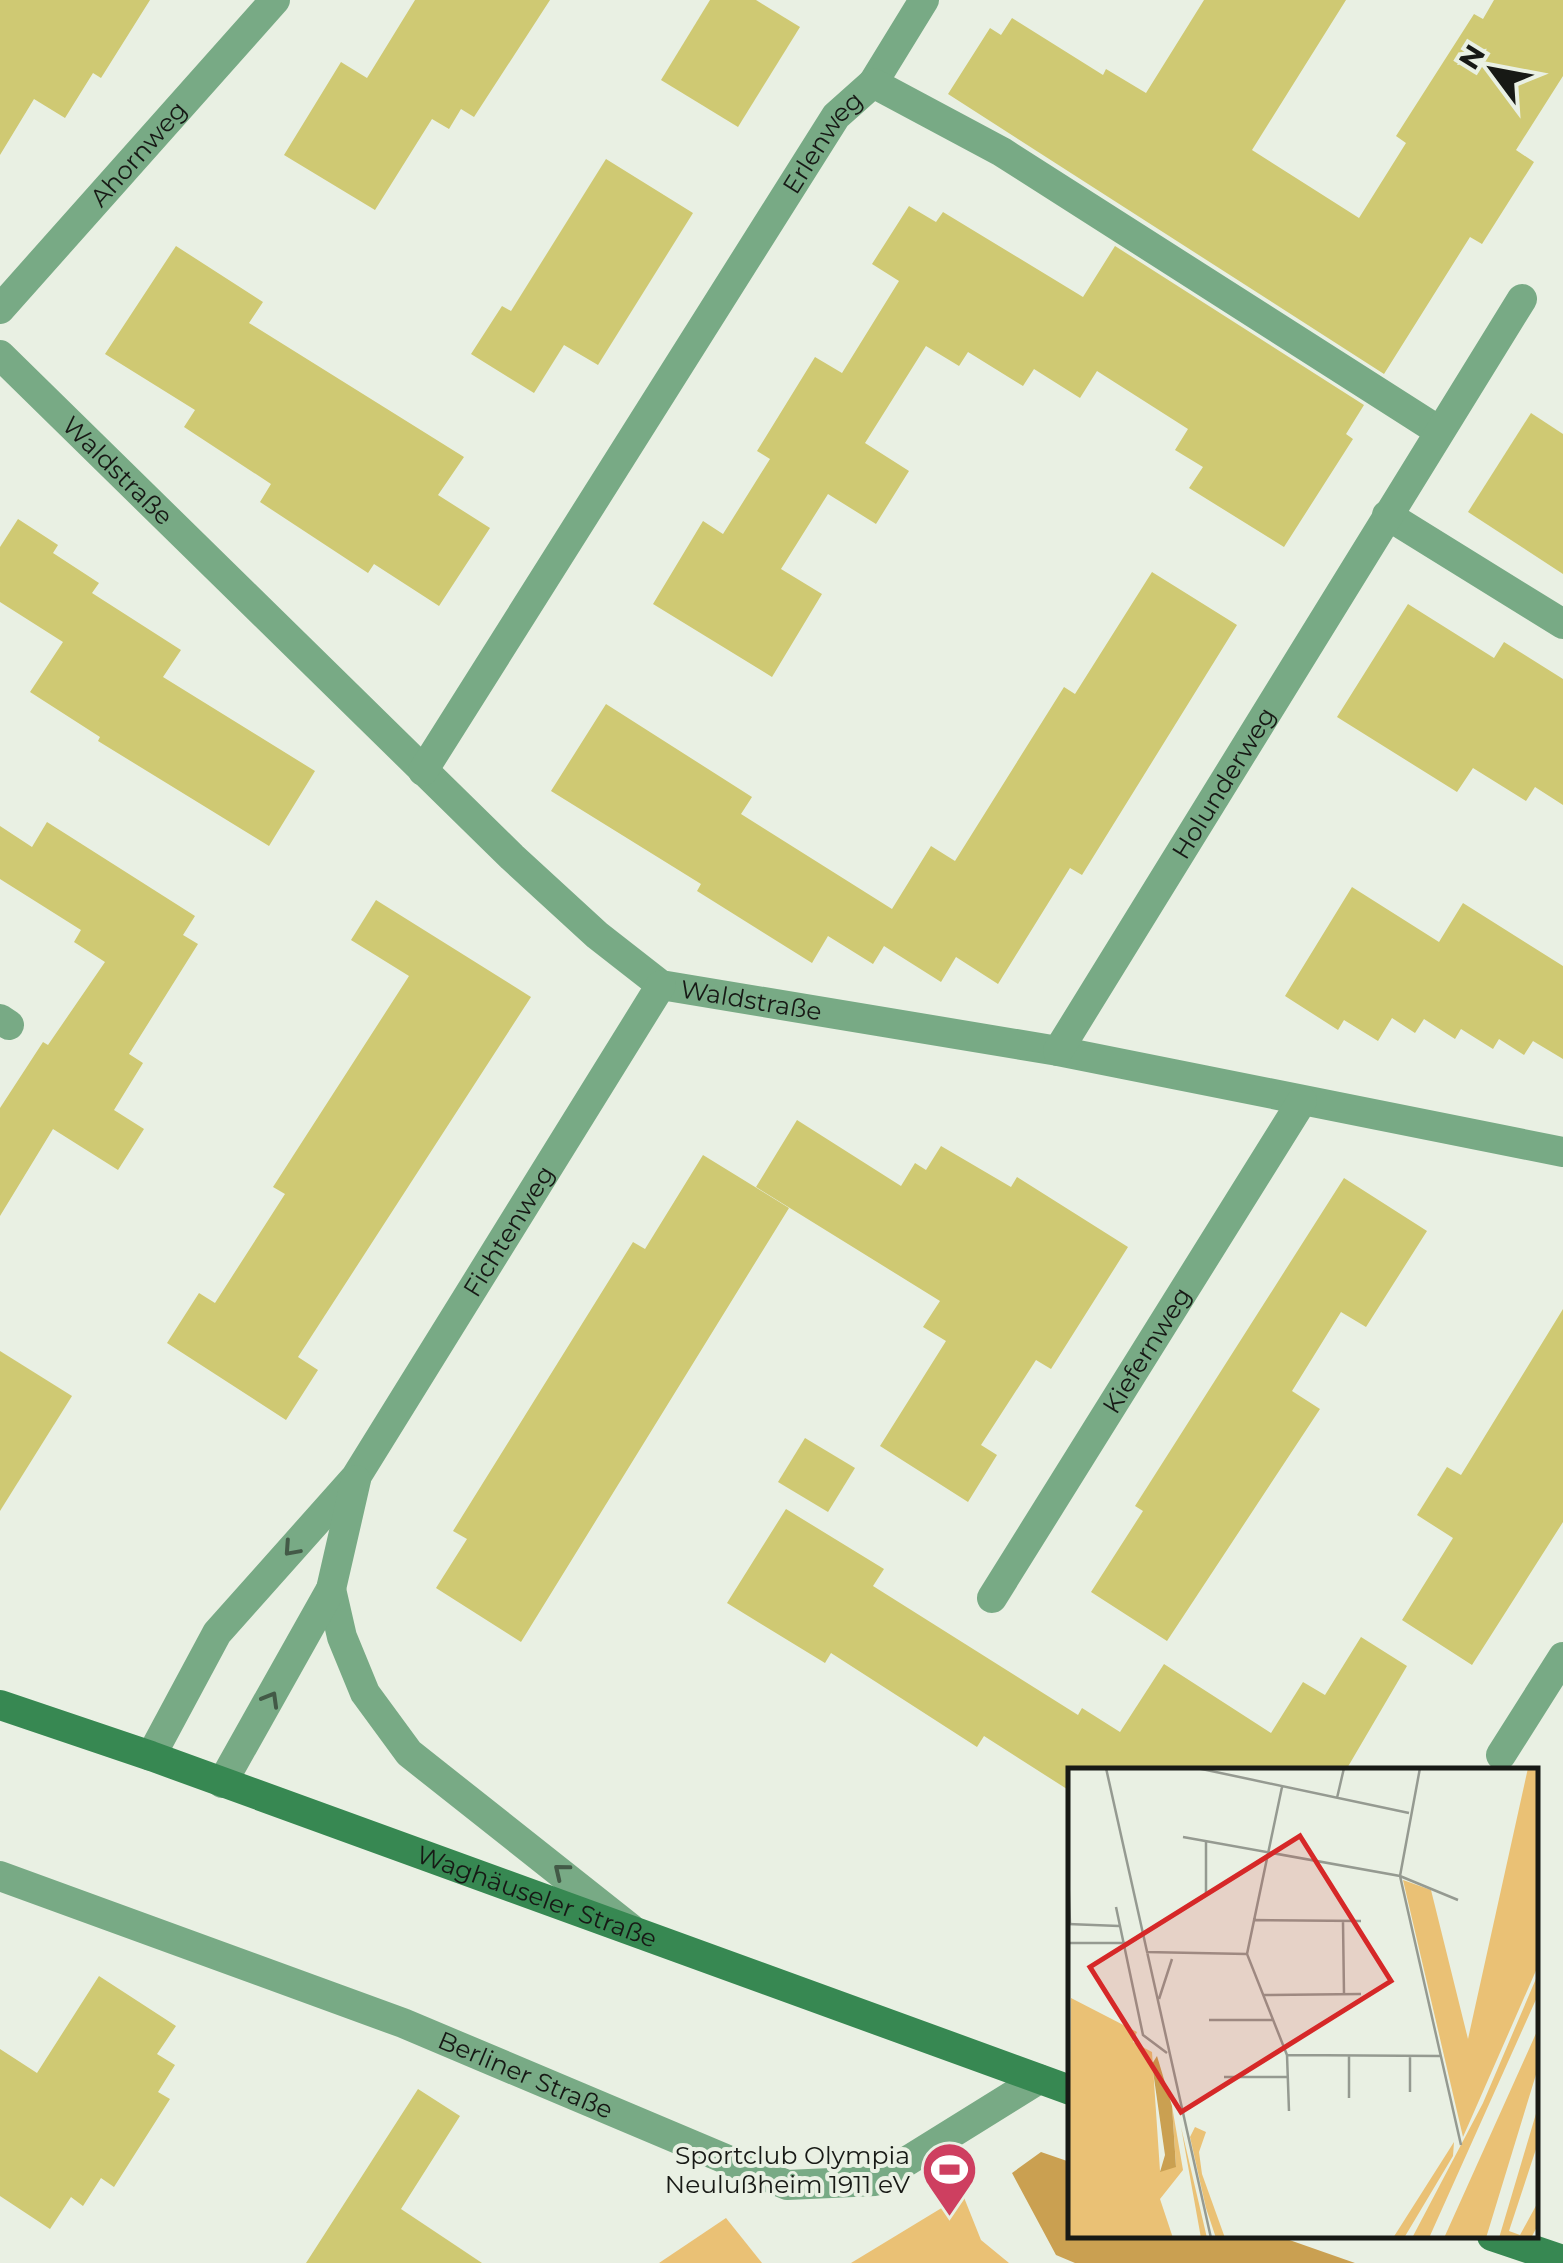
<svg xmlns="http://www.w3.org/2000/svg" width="1563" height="2263" font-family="Montserrat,sans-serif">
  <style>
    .green { fill: #eac175 }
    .forest { fill: #caa051 }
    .building { fill: #cfc973 }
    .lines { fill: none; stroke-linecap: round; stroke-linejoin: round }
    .lane { stroke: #78aa85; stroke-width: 30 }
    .street { stroke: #78aa85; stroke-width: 30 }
    .secondary { stroke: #378852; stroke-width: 30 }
    .oneway { stroke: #435a47 }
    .labels { text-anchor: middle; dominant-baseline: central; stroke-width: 8; stroke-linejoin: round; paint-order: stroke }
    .street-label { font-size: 25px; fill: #171915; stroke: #e9f0e3 }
    .poi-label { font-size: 25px; fill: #171915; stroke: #e9f0e3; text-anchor: end }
    .inset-road { fill: none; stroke: #959a91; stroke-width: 2.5 }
    .view { fill: #d62828; fill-opacity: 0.15; stroke: #d62828; stroke-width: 5 }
    .inset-edge { fill: none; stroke: #171915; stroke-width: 5 }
  </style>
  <rect width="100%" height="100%" fill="#e9f0e3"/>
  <g class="green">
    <polygon points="963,2195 981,2240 1009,2263 851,2263"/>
    <polygon points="726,2218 762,2263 659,2263"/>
  </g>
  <polygon class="forest" points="1041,2152 1070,2162 1070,2236 1278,2236 1355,2263 1075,2263 1056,2255 1012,2173"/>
  <g class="building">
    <polygon points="0,0 150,0 101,78 93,73 65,118 34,99 0,155"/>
    <polygon points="415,0 550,0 474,117 461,109 449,129 432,119 375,210 284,155 341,62 367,78"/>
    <polygon points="710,0 756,0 800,27 738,127 661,80"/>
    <polygon points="1204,0 1346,0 1252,150 1359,218 1406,143 1396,136 1474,14 1483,19 1494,0 1563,0 1563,76 1516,150 1534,162 1482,244 1470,237 1384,374 948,94 990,28 1001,35 1012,18 1103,75 1106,69 1146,93"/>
    <polygon points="606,159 693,213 598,365 564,345 534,393 471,354 502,306 511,311"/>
    <polygon points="909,206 936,222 943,212 1083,297 1115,246 1364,405 1346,434 1353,439 1284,547 1189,488 1203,467 1175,450 1188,429 1097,371 1080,398 1034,369 1023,386 968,352 959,366 926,346 865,443 909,471 876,524 828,494 781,569 822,594 772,677 653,604 703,521 723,534 770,459 757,451 815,357 842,373 899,281 872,264"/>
    <polygon points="176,246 263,302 249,323 464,457 438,495 490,528 439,606 374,564 368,573 260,502 271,484 184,427 195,410 105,354"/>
    <polygon points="1531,413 1563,434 1563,574 1468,512"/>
    <polygon points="18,519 58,545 53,553 99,583 92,593 181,650 163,677 315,771 269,846 98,741 100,737 30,692 63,642 0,602 0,547"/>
    <polygon points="1152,572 1237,625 1082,875 1070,868 998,984 956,957 941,982 884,946 873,964 828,936 812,963 697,891 701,884 551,791 606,704 752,797 741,814 892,909 931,846 955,861 1064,687 1075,694"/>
    <polygon points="1408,604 1494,658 1504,642 1563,679 1563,805 1535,787 1526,801 1473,768 1457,792 1337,717"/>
    <polygon points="47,822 195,916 183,935 198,944 129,1054 143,1063 114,1110 144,1129 118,1170 53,1129 0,1216 0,1108 43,1042 48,1045 105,962 74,942 81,930 0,879 0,826 32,847"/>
    <polygon points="1352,887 1439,942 1463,903 1563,966 1563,1059 1533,1041 1524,1055 1499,1039 1493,1049 1461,1029 1455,1039 1424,1019 1415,1033 1392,1018 1378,1041 1344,1020 1338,1030 1285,996"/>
    <polygon points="376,900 531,997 298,1357 318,1370 286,1420 167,1343 199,1293 215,1303 285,1194 273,1187 409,976 351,940"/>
    <polygon points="797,1120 901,1186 915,1163 926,1170 941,1146 1011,1187 1017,1177 1128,1247 1051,1369 1036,1360 981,1445 997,1455 968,1502 880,1446 946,1341 923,1327 940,1301 756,1187"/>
    <polygon points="703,1155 789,1208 521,1642 436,1588 467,1539 453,1531 633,1242 645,1249"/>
    <polygon points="1344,1178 1427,1231 1366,1327 1341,1312 1292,1391 1320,1409 1167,1641 1091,1592 1143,1511 1135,1506"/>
    <polygon points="1563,1309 1563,1522 1472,1665 1402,1620 1453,1538 1417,1515 1447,1467 1461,1475"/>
    <polygon points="0,1351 72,1396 0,1511"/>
    <polygon points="805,1438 855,1468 828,1512 778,1482"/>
    <polygon points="786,1509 884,1569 873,1586 1078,1715 1082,1708 1120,1732 1164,1664 1271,1733 1303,1682 1325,1695 1361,1637 1407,1666 1346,1770 1070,1770 1070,1791 984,1736 977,1747 831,1653 825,1663 727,1603"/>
    <polygon points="99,1976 176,2026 157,2054 175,2065 158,2092 170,2099 114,2187 101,2178 83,2206 71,2197 50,2229 0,2196 0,2049 37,2073"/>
    <polygon points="418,2089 460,2116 401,2209 482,2263 306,2263"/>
  </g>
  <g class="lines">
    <g class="lane">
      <polyline points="873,83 924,0"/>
      <polyline points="1387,515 1563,624"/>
    </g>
    <g class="street">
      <path id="s1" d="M0,309L275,0"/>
      <path id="s2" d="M0,355L512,857L597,935L661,985L1058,1051L1563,1152"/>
      <path id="s3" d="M423,771L836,116L873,83L1002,152L1439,431"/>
      <polyline points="0,1019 9,1025"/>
      <path id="s4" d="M1058,1051L1522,299"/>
      <polyline points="331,1589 342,1637 365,1693 409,1753 630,1928"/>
      <path id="s5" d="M992,1598L1302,1101"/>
      <polyline points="1501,1755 1563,1657"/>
      <path id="s6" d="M151,1756L217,1633L356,1477L661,985"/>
      <polyline points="222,1783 331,1589 356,1480"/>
      <path id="s7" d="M0,1876L403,2023L787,2185L875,2181L1039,2079"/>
    </g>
    <g class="secondary">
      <path id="s8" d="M0,1705L151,1756L1070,2090"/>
      <polyline points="1492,2236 1563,2260"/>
    </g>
  </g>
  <defs><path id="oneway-chevron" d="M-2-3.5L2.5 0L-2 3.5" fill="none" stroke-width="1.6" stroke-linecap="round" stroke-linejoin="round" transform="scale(2.5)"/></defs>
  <g class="oneway">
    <use href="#oneway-chevron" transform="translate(291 1549) rotate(132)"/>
    <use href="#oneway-chevron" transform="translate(271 1699) rotate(-60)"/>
    <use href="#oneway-chevron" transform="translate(561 1871) rotate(-141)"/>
  </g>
  <defs>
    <symbol id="stadium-pin" viewBox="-11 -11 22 30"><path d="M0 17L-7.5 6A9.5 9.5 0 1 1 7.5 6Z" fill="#ce3f60" stroke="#e9f0e3"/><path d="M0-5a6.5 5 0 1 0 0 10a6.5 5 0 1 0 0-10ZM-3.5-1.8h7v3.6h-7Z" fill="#fff"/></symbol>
  </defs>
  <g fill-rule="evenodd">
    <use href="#stadium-pin" x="918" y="2138" width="63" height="86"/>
  </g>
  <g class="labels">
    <g class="street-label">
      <text stroke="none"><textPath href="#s3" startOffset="745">Erlenweg</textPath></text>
      <text stroke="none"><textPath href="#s1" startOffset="208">Ahornweg</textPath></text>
      <text stroke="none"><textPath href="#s2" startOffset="165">Waldstraße</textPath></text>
      <text stroke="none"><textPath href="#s4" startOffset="315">Holunderweg</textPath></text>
      <text stroke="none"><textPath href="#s2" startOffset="1005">Waldstraße</textPath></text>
      <text stroke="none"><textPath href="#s6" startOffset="638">Fichtenweg</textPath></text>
      <text stroke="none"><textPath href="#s5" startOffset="292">Kiefernweg</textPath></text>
      <text stroke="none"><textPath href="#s8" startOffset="570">Waghäuseler Straße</textPath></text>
      <text stroke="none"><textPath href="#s7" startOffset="562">Berliner Straße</textPath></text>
    </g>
    <g class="poi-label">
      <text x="910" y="2155">Sportclub Olympia<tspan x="910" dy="29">Neulußheim 1911 eV</tspan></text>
    </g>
  </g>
  <g transform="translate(1068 1768)">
    <rect width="470" height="470" fill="#e9f0e3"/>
    <path d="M460,0H470V198L395,369L335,112L363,122L400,271ZM470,206V227L361,470H344L415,335ZM3,230L69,264L65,274L84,284L92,403L108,398L104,338L115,402L92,431L105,470H0ZM470,261V300L418,470H376ZM470,339V375L441,463L452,467L470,434V457L463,470H431ZM113,359L139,470H133ZM127,359L138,364L131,384L134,406L157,470H148L138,440L122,369ZM386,374L385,388L336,470H325Z" fill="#eac175"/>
    <path d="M89,288L104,338L108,399L92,404L97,387L84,296Z" fill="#caa051"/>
    <path class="inset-road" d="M38,0L143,470M129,0L341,45M352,0L332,108L393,377M214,19L179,186L219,287L221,343M269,30L276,0M115,69L332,108L390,132M0,100L2,156M138,128V73M48,139L75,267L99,285M185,152L293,153M275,154L276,226M0,156L51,158M0,175H58M78,184L179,186M196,227L293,226M91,231L104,191M141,252H205M219,287L372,288M342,288V324M156,309H219M281,330V288"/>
    <path class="view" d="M232,68L323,213L113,344L22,199Z"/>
    <rect width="470" height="470" class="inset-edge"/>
  </g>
  <g transform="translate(1493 70) rotate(302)" stroke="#e9f0e3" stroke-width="8" paint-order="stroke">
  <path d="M0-8L18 38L0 25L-18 38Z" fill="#171915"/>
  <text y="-15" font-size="28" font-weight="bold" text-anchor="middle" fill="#171915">N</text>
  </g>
</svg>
